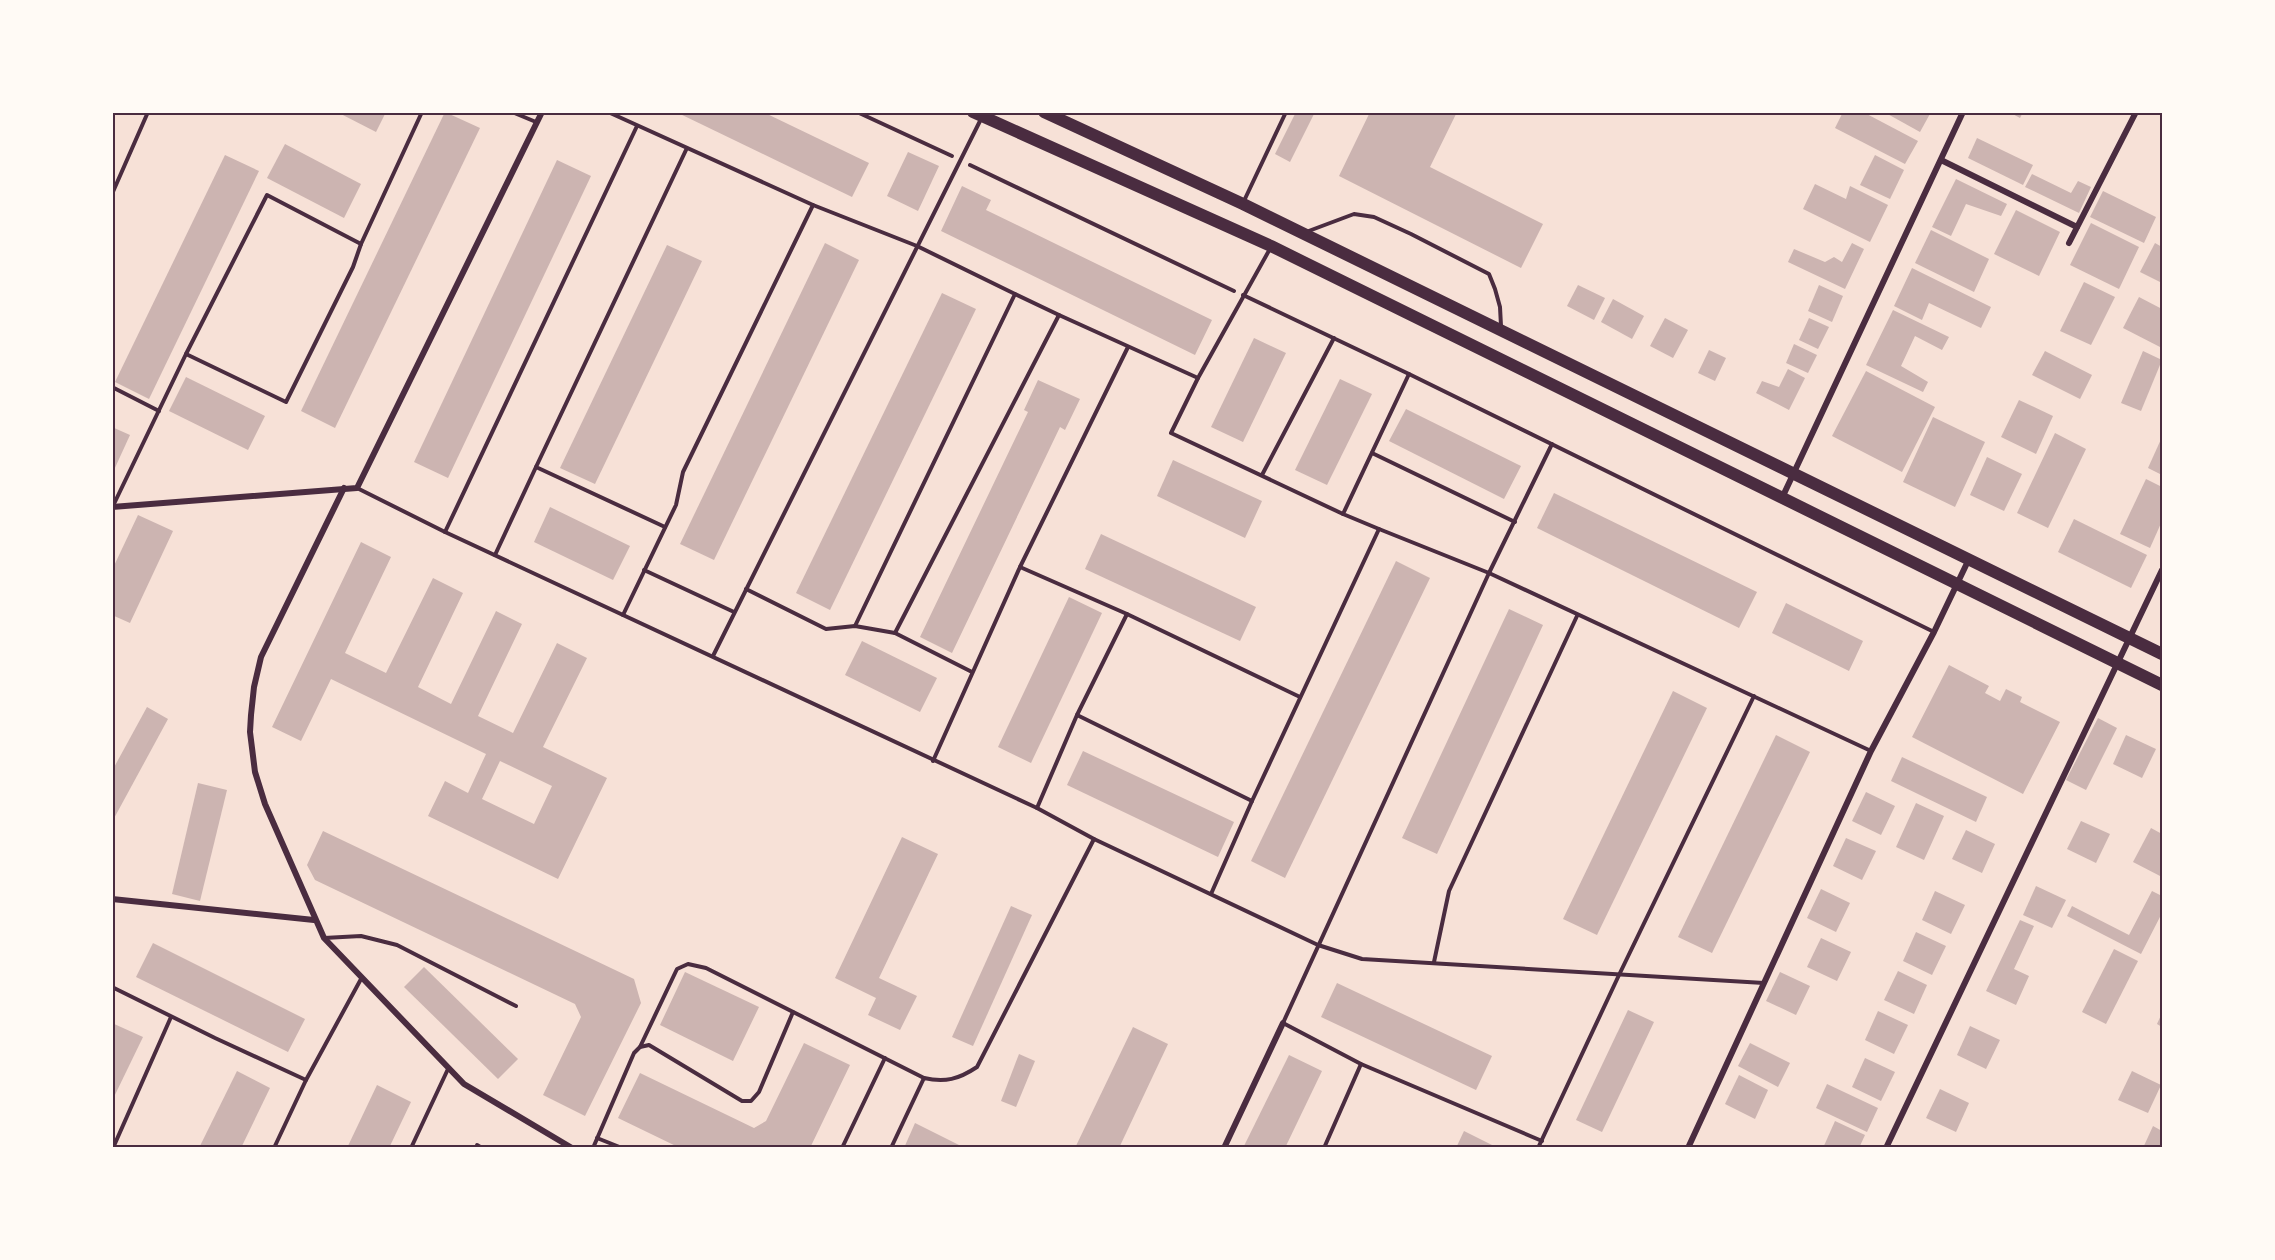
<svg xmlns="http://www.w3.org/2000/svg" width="2275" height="1260" font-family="Montserrat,sans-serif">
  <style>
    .building { fill: #ccb4b1; fill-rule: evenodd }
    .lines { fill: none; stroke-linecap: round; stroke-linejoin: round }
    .path { stroke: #4a2c40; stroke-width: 4 }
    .service { stroke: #4a2c40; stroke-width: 4 }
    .minor { stroke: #4a2c40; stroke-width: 6 }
    .primary { stroke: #4a2c40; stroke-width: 12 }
    .neatline { fill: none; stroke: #4a2c40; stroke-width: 2 }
  </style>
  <rect width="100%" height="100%" fill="#f7e1d7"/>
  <g class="building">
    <polygon points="337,112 386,112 376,132"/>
    <polygon points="445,112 480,128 335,428 301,411"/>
    <polygon points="676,112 763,112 869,163 852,197"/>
    <polygon points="1296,112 1315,112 1290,162 1275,154"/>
    <polygon points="1370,112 1457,112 1430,167 1543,224 1521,268 1339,176"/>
    <polygon points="1843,112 1863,112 1918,141 1905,164 1835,128"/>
    <polygon points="1884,112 1931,112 1920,132"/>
    <polygon points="2009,112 2023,112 2020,118"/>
    <polygon points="1977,138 2033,165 2023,185 1968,158"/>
    <polygon points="285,144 361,184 344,218 267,178"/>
    <polygon points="908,152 939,166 918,211 887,196"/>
    <polygon points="225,155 259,171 149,399 115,382"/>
    <polygon points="1875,155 1904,170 1890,199 1860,185"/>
    <polygon points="557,160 591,176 448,478 414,462"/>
    <polygon points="2032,174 2071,193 2078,181 2091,187 2079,213 2025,187"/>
    <polygon points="1956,179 2007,204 2001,216 1966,204 1951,236 1932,227"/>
    <polygon points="1815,184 1846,199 1850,186 1888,205 1870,242 1803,209"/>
    <polygon points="962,186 991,200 986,210 1212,320 1195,355 941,231"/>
    <polygon points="2103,191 2156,217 2144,243 2090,217"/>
    <polygon points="2016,210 2060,232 2039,276 1994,254"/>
    <polygon points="2091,223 2139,247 2119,289 2070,265"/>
    <polygon points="1931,230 1989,259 1974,292 1915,263"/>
    <polygon points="825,243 859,260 714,560 680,544"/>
    <polygon points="1852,243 1864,249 1845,289 1788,262 1794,249 1825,262 1834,257 1842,262"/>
    <polygon points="2155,243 2162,247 2162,283 2140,272"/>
    <polygon points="667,245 702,261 595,484 560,468"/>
    <polygon points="1912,268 1991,307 1981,328 1929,303 1922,320 1894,306"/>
    <polygon points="2084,282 2115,297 2091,345 2060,331"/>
    <polygon points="1578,285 1605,298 1594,320 1567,306"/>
    <polygon points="1819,285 1843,296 1832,322 1808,311"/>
    <polygon points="942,293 976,309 830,610 796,593"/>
    <polygon points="2139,297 2162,309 2162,342 2160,347 2123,328"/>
    <polygon points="1613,299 1644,316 1632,339 1601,322"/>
    <polygon points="1893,310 1949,337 1942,350 1915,336 1901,366 1928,382 1923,392 1866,365"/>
    <polygon points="1665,318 1688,330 1673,358 1650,346"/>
    <polygon points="1809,318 1829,327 1818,349 1799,340"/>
    <polygon points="1254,338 1286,353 1243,442 1211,427"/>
    <polygon points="1794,344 1817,355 1808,373 1786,363"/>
    <polygon points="1709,350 1726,358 1715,381 1698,373"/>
    <polygon points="2045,351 2092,375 2080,399 2032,375"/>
    <polygon points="2143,351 2162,360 2141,411 2121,403"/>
    <polygon points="1788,369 1805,378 1789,410 1756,393 1762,381 1779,387"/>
    <polygon points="1866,371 1935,407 1902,472 1832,436"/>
    <polygon points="186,377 265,416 248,450 169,411"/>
    <polygon points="1340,379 1372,394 1327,485 1295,470"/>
    <polygon points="1038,380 1080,399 1065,430 1060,427 952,653 920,637 1028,412 1024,410"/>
    <polygon points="2019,400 2053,416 2036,454 2001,437"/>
    <polygon points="1406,409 1521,466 1504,499 1389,441"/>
    <polygon points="1933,417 1985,442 1955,507 1903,482"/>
    <polygon points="112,427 130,435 114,470 112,469"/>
    <polygon points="2055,433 2086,449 2048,528 2017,513"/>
    <polygon points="2162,437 2162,475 2148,468"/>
    <polygon points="1987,457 2022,474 2004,511 1970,495"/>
    <polygon points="1173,460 1262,501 1245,538 1157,496"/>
    <polygon points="2146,479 2162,487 2162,521 2150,548 2120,534"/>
    <polygon points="1554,493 1757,592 1739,628 1537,528"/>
    <polygon points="550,507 630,546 613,580 534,542"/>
    <polygon points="138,515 173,531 130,623 112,615 112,570"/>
    <polygon points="2074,519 2147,555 2131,588 2058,552"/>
    <polygon points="1101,534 1256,607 1240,641 1085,569"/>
    <path d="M361,542L391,557L345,653L386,673L433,578L463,593L418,687L451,704L496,611L522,624L478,716L513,733L557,643L587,658L543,747L607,778L558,879L428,816L445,781L468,793L486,754L331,679L301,741L272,727ZM500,761L552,786L534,824L482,799Z"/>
    <polygon points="1396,561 1430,578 1285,878 1251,861"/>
    <polygon points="1069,597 1102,613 1031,763 998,747"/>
    <polygon points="1786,603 1863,641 1849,671 1772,633"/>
    <polygon points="1509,609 1543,625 1437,854 1402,838"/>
    <polygon points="862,641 937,678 920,712 845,675"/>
    <polygon points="1949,665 1989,686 1985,693 2000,701 2006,689 2022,697 2020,702 2060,722 2023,794 1912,737"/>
    <polygon points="1673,691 1707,708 1597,935 1563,919"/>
    <polygon points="147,707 168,719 112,822 112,771"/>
    <polygon points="2098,718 2117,728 2086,790 2066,780"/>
    <polygon points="1776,735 1810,752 1712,953 1678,937"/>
    <polygon points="2126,735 2156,749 2142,778 2113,764"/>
    <polygon points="1083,751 1234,822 1218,857 1067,785"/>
    <polygon points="1902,757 1987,797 1976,822 1891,781"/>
    <polygon points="198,783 227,790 200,901 172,894"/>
    <polygon points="1866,792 1895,806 1881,835 1852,821"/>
    <polygon points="1916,803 1944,816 1924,860 1896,847"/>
    <polygon points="2081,821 2110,834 2096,863 2067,849"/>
    <polygon points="2151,828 2162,834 2162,877 2133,862"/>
    <polygon points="1966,830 1995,844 1982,873 1952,859"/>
    <polygon points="323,831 634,979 641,1003 585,1116 543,1095 581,1017 575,1004 315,880 307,865"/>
    <polygon points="902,837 938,854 879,978 917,996 900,1030 868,1015 876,998 835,978"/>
    <polygon points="1846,838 1876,851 1862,880 1833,866"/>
    <polygon points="2036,886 2066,900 2052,928 2023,915"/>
    <polygon points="1821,889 1850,903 1836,932 1807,918"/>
    <polygon points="1935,891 1965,905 1951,934 1922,920"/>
    <polygon points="2152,891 2162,896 2162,913 2141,954 2067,916 2072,906 2129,935"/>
    <polygon points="1011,906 1032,915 973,1046 952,1037"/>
    <polygon points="2020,920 2034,926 2014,969 2029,976 2016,1005 1986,991"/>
    <polygon points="1916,932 1946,946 1932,975 1903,961"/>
    <polygon points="1821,938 1851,952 1837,981 1807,967"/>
    <polygon points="153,943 305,1019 288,1052 136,977"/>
    <polygon points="2114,949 2138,961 2106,1024 2082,1012"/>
    <polygon points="424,967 518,1059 498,1079 404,987"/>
    <polygon points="1898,971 1927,985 1914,1014 1884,1000"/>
    <polygon points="685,972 759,1007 733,1061 660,1025"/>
    <polygon points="1780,972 1810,986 1796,1015 1766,1001"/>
    <polygon points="1337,983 1492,1056 1476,1090 1321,1017"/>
    <polygon points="1628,1010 1654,1022 1602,1132 1576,1120"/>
    <polygon points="1878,1011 1908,1025 1894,1054 1865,1040"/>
    <polygon points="2162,1013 2162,1027 2157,1024"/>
    <polygon points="112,1023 143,1037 112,1101"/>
    <polygon points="1970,1026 2000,1040 1986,1069 1957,1055"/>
    <polygon points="1133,1027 1168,1044 1119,1148 1075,1148"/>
    <polygon points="804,1043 850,1065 810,1148 680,1148 618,1118 640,1073 754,1128 766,1121"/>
    <polygon points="1750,1043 1790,1063 1778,1087 1738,1066"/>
    <polygon points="1019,1054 1035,1061 1016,1107 1001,1101"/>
    <polygon points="1289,1055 1322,1071 1285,1148 1243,1148"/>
    <polygon points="1865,1058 1895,1072 1881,1101 1852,1087"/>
    <polygon points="237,1071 270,1088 241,1148 199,1148"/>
    <polygon points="2132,1071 2161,1085 2148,1113 2118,1100"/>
    <polygon points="1739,1075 1768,1090 1755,1119 1725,1104"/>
    <polygon points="1827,1084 1878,1108 1867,1132 1816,1108"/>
    <polygon points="377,1085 411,1102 389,1148 347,1148"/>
    <polygon points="1940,1089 1969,1103 1956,1132 1926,1118"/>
    <polygon points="1835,1121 1865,1135 1859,1148 1823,1148"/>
    <polygon points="915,1123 959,1145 957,1148 904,1148"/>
    <polygon points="2153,1126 2162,1131 2162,1148 2143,1148"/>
    <polygon points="1464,1131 1498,1148 1456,1148"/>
  </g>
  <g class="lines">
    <g class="path">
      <polyline points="857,112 952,156"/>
      <polyline points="970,165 1234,291"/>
    </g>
    <g class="service">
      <polyline points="512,112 536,122"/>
      <polyline points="608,112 813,205 683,472 676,505 623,615"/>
      <polyline points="112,194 148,112"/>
      <polyline points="1243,203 1286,112"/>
      <polyline points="813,205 917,246 1015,294 855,626"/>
      <polyline points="1306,232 1354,214 1374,217 1411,234 1489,274 1495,289 1500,307 1501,326"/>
      <polyline points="1015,294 1059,315"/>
      <polyline points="1243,295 1409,374 1934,632"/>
      <polyline points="186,354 286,402 353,267 361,244 422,112"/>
      <polyline points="1198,378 1171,433 1343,514"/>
      <polyline points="112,387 159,411"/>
      <polyline points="1372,453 1515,522"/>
      <polyline points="1262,475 1334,338"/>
      <polyline points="357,488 445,532 1037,808 1094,839 1318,945 1362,959 1764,983"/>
      <polyline points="112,508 186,354 267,195 361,244"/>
      <polyline points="665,527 536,467 686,150"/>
      <polyline points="1379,529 1343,514 1409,374"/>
      <polyline points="445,532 637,126"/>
      <polyline points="495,555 536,467"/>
      <polyline points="1020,567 1127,614 1300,697"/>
      <polyline points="644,570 734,612"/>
      <polyline points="746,589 826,629 855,626 895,633 972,672"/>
      <polyline points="895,633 1059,315 1198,378 1271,247"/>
      <polyline points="713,656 982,117"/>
      <polyline points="1077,715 1127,614"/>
      <polyline points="933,761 1020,567 1128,347"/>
      <polyline points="1037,808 1077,715 1252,801 1379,529 1489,573 1871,751"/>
      <polyline points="1211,894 1252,801"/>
      <polyline points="324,938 361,936 397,945 516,1006"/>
      <polyline points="1434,962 1449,891 1577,616"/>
      <polyline points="112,987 215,1038 306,1080 274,1148"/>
      <polyline points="640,1047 677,969 688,964 706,968 924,1078"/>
      <polyline points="306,1080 361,979"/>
      <polyline points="597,1138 622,1148"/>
      <polyline points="1542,1141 1361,1064 1283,1023 1489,573 1552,444"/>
      <polyline points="477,1145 482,1148"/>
      <polyline points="113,1148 171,1017"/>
      <polyline points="411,1148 448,1069"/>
      <polyline points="593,1148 634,1053 640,1047 649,1045 742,1101 751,1101 759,1092 793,1012"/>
      <polyline points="842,1148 885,1058"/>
      <path d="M891,1148L924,1078C945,1083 959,1079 977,1067L1094,839"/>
      <polyline points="1324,1148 1361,1064"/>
      <polyline points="1538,1148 1619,975 1754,696"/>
    </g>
    <g class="minor">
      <polyline points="1941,160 2077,227"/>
      <polyline points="2069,243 2136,112"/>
      <polyline points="344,488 261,657 254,687 251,715 250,732 255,772 265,804 324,938 464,1084 572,1148"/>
      <polyline points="1782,498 1963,112"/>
      <polyline points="112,507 357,488 542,112"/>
      <polyline points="112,899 314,920"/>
      <polyline points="1224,1148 1283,1023"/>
      <polyline points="1688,1148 1871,751 1934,632 1969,559"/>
      <polyline points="1886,1148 2162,570"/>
    </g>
    <g class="primary">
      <polyline points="973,112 1271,246 2162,685"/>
      <polyline points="1044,112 1243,204 2162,654"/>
    </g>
  </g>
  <rect width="2275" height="1260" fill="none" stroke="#fffaf5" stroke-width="228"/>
  <rect x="114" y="114" width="2047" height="1032" class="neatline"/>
</svg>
